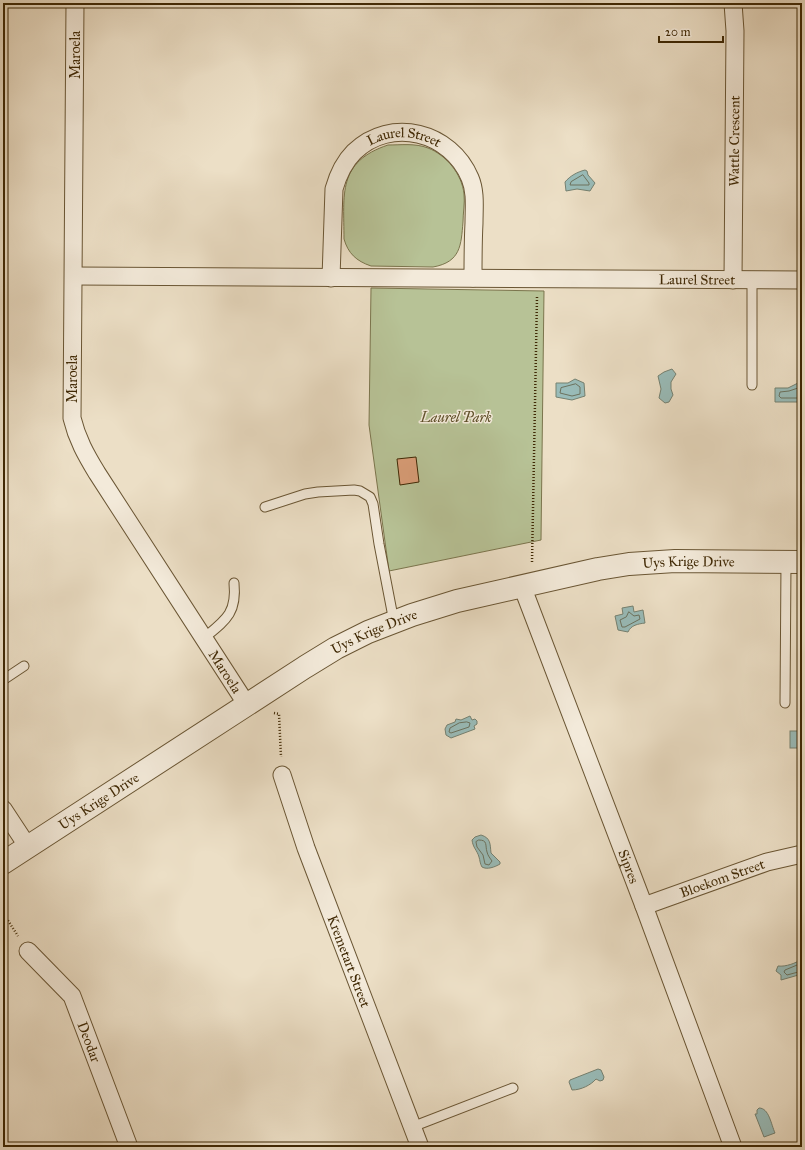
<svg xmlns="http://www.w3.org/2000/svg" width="805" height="1150" font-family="'IM FELL Great Primer',serif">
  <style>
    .green { fill: #b7c296; stroke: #7b754d }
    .water { fill: #99bcb9; stroke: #758171 }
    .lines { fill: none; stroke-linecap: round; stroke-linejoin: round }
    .shore { stroke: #6c725e; stroke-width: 1 }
    .building { fill: #d99d77; stroke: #3f2804 }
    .service-casing { stroke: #6a5634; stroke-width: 11 }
    .minor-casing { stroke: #6a5634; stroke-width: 19 }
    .tertiary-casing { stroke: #6a5634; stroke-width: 24 }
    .path { stroke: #3f2804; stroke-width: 2.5; stroke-dasharray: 1 2; stroke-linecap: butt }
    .service { stroke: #f3eada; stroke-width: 9 }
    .minor { stroke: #f3eada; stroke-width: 17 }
    .tertiary { stroke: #f3eada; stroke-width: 22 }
    .labels { text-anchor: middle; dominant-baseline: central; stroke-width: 3; stroke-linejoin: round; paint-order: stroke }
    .street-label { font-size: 14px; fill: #3f2804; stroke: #f3eada }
    .park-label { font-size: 14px; font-style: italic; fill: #5d4e28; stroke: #f3eada }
  </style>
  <rect width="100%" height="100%" fill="#ecdfc6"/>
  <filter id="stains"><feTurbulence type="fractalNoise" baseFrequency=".005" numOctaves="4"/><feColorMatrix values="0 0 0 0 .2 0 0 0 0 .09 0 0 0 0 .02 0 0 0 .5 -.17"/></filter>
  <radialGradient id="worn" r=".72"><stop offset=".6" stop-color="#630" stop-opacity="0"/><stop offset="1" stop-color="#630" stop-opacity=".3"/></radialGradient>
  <g class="green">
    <path d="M388,145C401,145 415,143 428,148C446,155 462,174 464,194C465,203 463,213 463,222C461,245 461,262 433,267L371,266C356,261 348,253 344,239C344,194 337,162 388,145Z"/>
    <polygon points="371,288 544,291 541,540 389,571 369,425"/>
  </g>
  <g class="water">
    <path d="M585,170L587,171L588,175L595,183L590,191L577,189L566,191L565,182C570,176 577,172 585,170Z"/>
    <polygon points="672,369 676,374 671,382 671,389 673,395 669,402 665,403 659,398 661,389 658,376 664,372"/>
    <polygon points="575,379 584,383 585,396 572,400 556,397 556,383 568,383"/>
    <polygon points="798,383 802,385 802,402 775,402 775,388 788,388"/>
    <path d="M633,606L634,612L643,610L645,623C638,624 631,625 628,632L618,630L615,616L623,614L622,608Z"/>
    <polygon points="470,716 472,720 475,719 477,721 477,724 474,726 475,729 451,738 446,735 445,729 447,725 455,722 456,719 461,720"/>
    <rect x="790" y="731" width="12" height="17"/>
    <path d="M481,835C491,838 490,844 491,853L500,862V864C495,867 487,870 482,867C480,864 480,860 479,857C477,850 473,848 472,840L475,837Z"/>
    <path d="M802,959V974L781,980V975L776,971L778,966C786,967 796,963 802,959Z"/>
    <path d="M598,1069L601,1070L604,1077L603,1080L600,1081L596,1079C591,1085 581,1090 572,1090L569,1082L570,1080Z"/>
    <path d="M759,1108C769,1108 771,1124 775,1133L764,1137L755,1114H757V1110Z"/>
  </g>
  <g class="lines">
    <g class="shore">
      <polygon points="583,175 589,183 589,185 570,185 571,182"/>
      <polygon points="576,384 580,387 580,394 572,396 560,393 561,388"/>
      <polyline points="802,388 798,388 789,391 780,392 779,396 781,398 802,398"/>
      <polygon points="629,612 634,616 639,615 640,619 625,627 622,627 620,620 626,617"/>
      <polygon points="467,722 470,723 469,727 451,733 449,732 450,728 459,723"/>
      <path d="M479,840C488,840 485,845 487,852C488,856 490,858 492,861L489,865L485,864L483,855L477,847L476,842Z"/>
      <polyline points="802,963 785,970 784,972 787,975 802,971"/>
    </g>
  </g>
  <polygon class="building" points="416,457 419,482 400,485 397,459"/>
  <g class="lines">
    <defs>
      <g id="service">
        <polyline points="752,385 752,280"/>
        <polyline points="265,507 305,494 318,492 354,490 360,491 370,497 373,504 379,544 394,622"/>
        <path d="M204,638C226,620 237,613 234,583"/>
        <polyline points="3,680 24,666"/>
        <polyline points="785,703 786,562"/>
        <polyline points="412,1127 513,1088"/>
      </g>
      <g id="minor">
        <path id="s1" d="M75,3L72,418C77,439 86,455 97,473L247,705"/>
        <path id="s2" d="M74,276L802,280"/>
        <path id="s3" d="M331,278L334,189C338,175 343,163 354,152C391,116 451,132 470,178C476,192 474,208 474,223C473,242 473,260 473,278"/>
        <path id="s4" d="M733,280L735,31L733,3"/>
        <path id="s5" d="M522,586L644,906L733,1147"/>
        <path id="s6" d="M282,775L306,848L420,1147"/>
        <polyline points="3,809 28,847"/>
        <path id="s7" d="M644,906L767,862L802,854"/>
        <path id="s8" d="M28,951L72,996L129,1147"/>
      </g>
      <g id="tertiary">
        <path id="s9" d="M3,863L305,667L336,648L368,632L412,615L457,601L598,569L629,564L675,561L802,562"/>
      </g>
    </defs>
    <use href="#service" class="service-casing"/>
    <use href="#minor" class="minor-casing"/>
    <use href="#tertiary" class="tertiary-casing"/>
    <g class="path">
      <polyline points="532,562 537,297"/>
      <polyline points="274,713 279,714 281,757"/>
      <polyline points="3,913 18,936"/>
    </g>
    <use href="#service" class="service"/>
    <use href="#minor" class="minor"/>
    <use href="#tertiary" class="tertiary"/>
  </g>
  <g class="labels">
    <g class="street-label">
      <text transform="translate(75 55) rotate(-90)">Maroela</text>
      <text stroke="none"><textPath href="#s4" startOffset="139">Wattle Crescent</textPath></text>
      <text stroke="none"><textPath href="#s3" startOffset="187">Laurel Street</textPath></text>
      <text stroke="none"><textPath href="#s2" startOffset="623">Laurel Street</textPath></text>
      <text transform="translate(72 379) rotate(-90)">Maroela</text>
      <text stroke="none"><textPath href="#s9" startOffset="762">Uys Krige Drive</textPath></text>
      <text stroke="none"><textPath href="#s9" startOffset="438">Uys Krige Drive</textPath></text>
      <text stroke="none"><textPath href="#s1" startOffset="712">Maroela</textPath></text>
      <text stroke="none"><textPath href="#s9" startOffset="114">Uys Krige Drive</textPath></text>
      <text stroke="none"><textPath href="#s5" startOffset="300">Sipres</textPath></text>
      <text stroke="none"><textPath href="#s7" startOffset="83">Bloekom Street</textPath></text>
      <text stroke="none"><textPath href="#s6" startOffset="198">Kremetart Street</textPath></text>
      <text stroke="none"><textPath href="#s8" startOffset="112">Deodar</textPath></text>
    </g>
    <g class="park-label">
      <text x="456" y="417">Laurel Park</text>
    </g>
  </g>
  <rect width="805" height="1150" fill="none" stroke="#ecdfc6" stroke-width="16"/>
  <rect x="4" y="4" width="797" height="1142" fill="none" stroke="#3f2804" stroke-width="2"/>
  <rect x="8" y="8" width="789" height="1134" fill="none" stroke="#3f2804"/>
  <path d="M659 36v6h64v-6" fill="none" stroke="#3f2804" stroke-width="2"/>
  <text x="665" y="36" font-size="12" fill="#3f2804" stroke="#f3eada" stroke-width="3" paint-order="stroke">20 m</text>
  <rect width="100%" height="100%" filter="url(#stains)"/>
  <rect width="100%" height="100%" fill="url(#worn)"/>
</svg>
